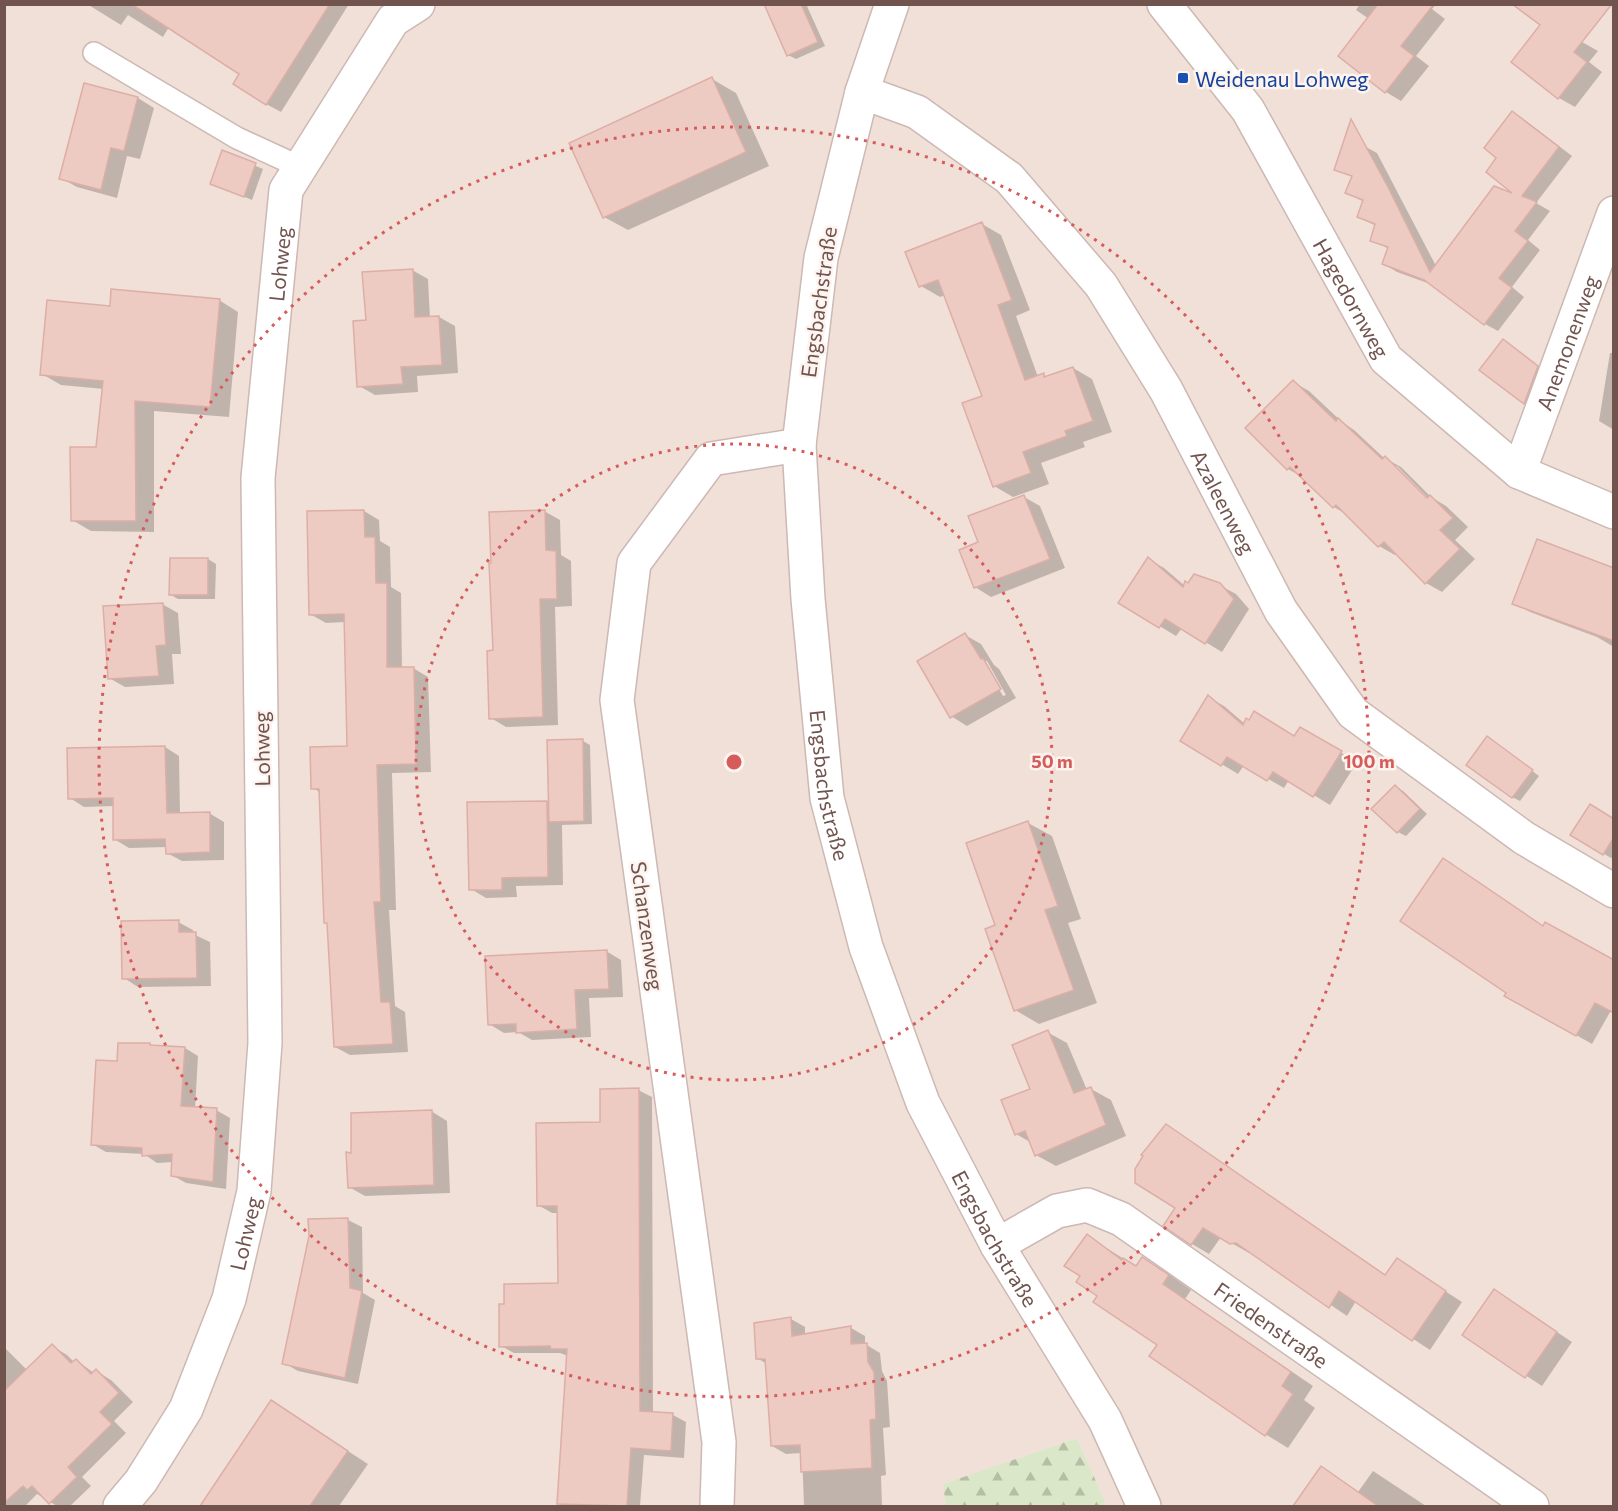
<svg xmlns="http://www.w3.org/2000/svg" width="1618" height="1511" font-family="Commissioner,sans-serif">
  <style>
    .residential { fill: #f1e0d8 }
    .forest { fill: url(#forest-firs) }
    .shadow { fill: #0003; fill-rule: evenodd }
    .building { fill: #edcbc3; stroke: #ddaea6; stroke-width: 1.5 }
    .lines { fill: none; stroke-linecap: round; stroke-linejoin: round }
    .lane-casing { stroke: #cdb8b3; stroke-width: 24 }
    .street-casing { stroke: #cdb8b3; stroke-width: 36 }
    .lane { stroke: #fff; stroke-width: 21 }
    .street { stroke: #fff; stroke-width: 33 }
    .ring { fill: none; stroke: #d65c5c; stroke-width: 3; stroke-dasharray: 3 6 }
    .transit-dot { fill: #1a4fb4; stroke: #fdf4ef; stroke-width: 2 }
    .labels { text-anchor: middle; dominant-baseline: central; stroke-width: 5; stroke-linejoin: round; paint-order: stroke }
    .transit-label { font-size: 21px; fill: #164399; stroke: #fdf4ef; text-anchor: start }
    .street-label { font-size: 21px; fill: #72544f; stroke: #fdf4ef }
    .centre { fill: #d65c5c; stroke: #fdf4ef; stroke-width: 3 }
    .ring-label { font-size: 18px; text-anchor: middle; font-weight: bold; fill: #d65c5c; stroke: #fdf4ef; stroke-width: 5; stroke-linejoin: round; paint-order: stroke }
  </style>
  <defs>
    <pattern id="forest-firs" width="22" height="20" patternUnits="userSpaceOnUse" patternTransform="scale(1.5)"><rect width="22" height="20" fill="#dbe7c9"/><path d="M5 1l3.5 6h-7zM16 11l3.5 6h-7z" fill="#b6bea6"/></pattern>
  </defs>
  <rect width="100%" height="100%" fill="#faf0e9"/>
  <polygon class="residential" points="5,5 1613,5 1613,1506 1107,1506 1077,1438 944,1484 946,1506 5,1506"/>
  <polygon class="forest" points="1077,1438 1107,1506 946,1506 943,1484"/>
  <g class="shadow">
    <polygon points="87,4 349,4 281,112 266,104 241,74 169,27 163,37 128,15 121,25"/>
    <polygon points="766,4 806,4 825,46 796,59 788,55"/>
    <polygon points="1360,4 1436,4 1432,9 1445,19 1416,56 1429,66 1401,101 1386,92 1369,19 1356,10"/>
    <polygon points="1537,32 1582,42 1598,51 1589,62 1602,72 1575,107 1559,98 1513,62"/>
    <polygon points="712,79 736,93 769,166 628,230 604,217"/>
    <polygon points="138,98 154,108 140,159 127,156 117,198 77,187 61,178"/>
    <polygon points="1512,113 1526,121 1572,156 1536,203 1550,211 1528,240 1540,250 1512,287 1524,297 1498,331 1485,324 1433,285 1397,272 1384,264 1389,249 1372,240 1376,226 1359,217 1364,202 1347,193 1364,146 1377,153 1436,266 1518,197 1499,158"/>
    <polygon points="223,152 263,169 252,200 212,183"/>
    <polygon points="982,224 1001,235 1030,310 1016,316 1038,377 1043,375 1048,378 1073,368 1092,379 1112,432 1083,442 1085,447 1041,463 1049,484 1013,497 994,486 984,397 945,295 940,297 921,286"/>
    <polygon points="412,270 428,279 430,318 439,317 455,326 458,373 417,376 418,392 375,395 359,386 367,322"/>
    <polygon points="219,300 238,312 229,417 154,411 154,532 91,531 72,520 98,449 104,389 61,385 42,374 112,307"/>
    <polygon points="1504,341 1545,371 1532,407 1482,370"/>
    <polygon points="1610,353 1614,353 1614,430 1599,421"/>
    <path d="M1293,382L1309,391L1342,422L1354,430L1384,458L1401,467L1431,497L1446,506L1468,527L1455,540L1475,559L1442,592L1426,583L1397,553L1395,555L1379,546L1349,516L1334,507L1304,478L1288,469ZM1393,466H1397L1433,503L1431,505Z"/>
    <polygon points="1024,497 1040,506 1065,568 991,597 975,587 980,543"/>
    <polygon points="364,511 379,520 380,541 390,547 391,587 401,593 402,669 413,668 428,677 431,772 392,773 396,910 389,910 395,1006 405,1012 408,1052 350,1055 335,1047 321,793 313,788 349,747 345,622 326,623 310,614"/>
    <polygon points="544,511 560,520 561,555 571,561 572,606 555,607 558,725 506,727 491,718 495,652"/>
    <polygon points="208,559 216,564 215,599 178,599 171,595"/>
    <polygon points="1148,559 1164,568 1185,586 1219,585 1236,594 1249,609 1222,652 1182,628 1176,636 1120,602"/>
    <polygon points="1614,570 1614,647 1597,637 1530,612 1514,603"/>
    <polygon points="162,604 178,613 181,654 172,654 174,684 125,687 109,678"/>
    <path d="M965,635L981,644L994,665L999,669L1016,698L967,726L951,716ZM983,661H987L1006,695L1003,696Z"/>
    <polygon points="1208,697 1224,706 1245,724 1295,738 1300,729 1357,762 1330,805 1289,780 1284,788 1244,765 1238,774 1182,740"/>
    <polygon points="583,741 590,745 592,824 562,825 563,885 516,886 517,897 486,898 471,889 547,802 550,804"/>
    <polygon points="1495,743 1539,776 1520,801 1512,797"/>
    <polygon points="165,747 179,756 180,814 209,813 224,822 224,860 182,861 167,853 167,847 129,848 114,839 114,806 84,807 70,798"/>
    <polygon points="1395,787 1403,791 1427,814 1406,836 1398,832 1374,809"/>
    <polygon points="1614,820 1614,856 1611,858 1572,835"/>
    <polygon points="1028,823 1052,836 1081,919 1068,923 1097,1003 1039,1024 1015,1010"/>
    <polygon points="178,922 193,930 193,934 210,942 211,986 138,987 124,978"/>
    <polygon points="606,951 621,960 623,997 589,998 591,1037 532,1040 518,1032 504,1033 489,1024"/>
    <polygon points="1508,992 1614,1005 1592,1044 1506,995"/>
    <polygon points="1047,1032 1067,1043 1087,1090 1091,1089 1111,1100 1126,1136 1056,1166 1036,1155 1032,1143 1016,1134 1032,1089"/>
    <polygon points="150,1044 154,1046 185,1048 198,1056 195,1109 216,1110 230,1118 226,1189 186,1183 172,1175 173,1162 157,1163 144,1154 106,1152 92,1144 119,1063"/>
    <polygon points="638,1090 652,1097 653,1413 673,1415 686,1422 684,1458 644,1455 640,1506 564,1506 558,1503 568,1356 560,1353 514,1353 501,1346 560,1285 559,1213 552,1213 538,1205 602,1124"/>
    <polygon points="431,1111 447,1121 450,1193 365,1196 349,1187 353,1154"/>
    <polygon points="1166,1126 1387,1276 1397,1260 1462,1302 1430,1350 1356,1301 1347,1316 1253,1252 1249,1253 1221,1237 1209,1254 1192,1244 1177,1208"/>
    <polygon points="348,1220 362,1227 363,1293 375,1300 358,1384 298,1371 284,1363"/>
    <polygon points="1087,1236 1137,1267 1143,1259 1166,1272 1191,1290 1185,1299 1313,1386 1304,1400 1315,1408 1288,1448 1265,1434 1099,1296 1082,1276"/>
    <polygon points="1495,1291 1572,1342 1542,1386 1464,1335"/>
    <polygon points="791,1319 805,1327 805,1336 851,1328 865,1336 865,1344 880,1353 882,1371 887,1381 890,1427 883,1428 886,1475 881,1476 882,1506 804,1506 802,1453 786,1454 772,1446 767,1364 757,1358"/>
    <polygon points="52,1346 67,1355 74,1362 76,1360 94,1373 96,1371 111,1380 133,1402 114,1421 126,1433 82,1477 91,1486 70,1506 57,1506 37,1494 25,1506 4,1506 4,1347 27,1370"/>
    <polygon points="272,1402 368,1464 339,1506 219,1506 207,1498"/>
    <polygon points="1321,1468 1358,1492 1373,1471 1426,1506 1294,1506"/>
  </g>
  <g class="building">
    <polygon points="131,4 330,4 266,105 233,84 239,74"/>
    <polygon points="764,4 801,4 818,42 787,56"/>
    <polygon points="1378,4 1434,4 1401,46 1414,56 1385,93 1338,56"/>
    <polygon points="1512,4 1612,4 1574,52 1587,62 1558,99 1511,62 1540,25"/>
    <polygon points="712,77 746,152 603,218 569,143"/>
    <polygon points="84,83 138,97 124,151 111,148 101,190 59,179"/>
    <polygon points="1512,111 1559,147 1522,196 1537,202 1515,231 1528,241 1499,278 1512,288 1484,325 1424,280 1382,264 1388,247 1370,241 1375,224 1357,217 1363,200 1345,193 1352,176 1334,170 1351,119 1389,189 1430,272 1494,186 1512,193 1486,172 1496,158 1484,148"/>
    <polygon points="222,150 256,163 244,197 210,184"/>
    <polygon points="982,222 1012,300 998,305 1025,380 1044,373 1044,377 1073,367 1093,421 1065,431 1067,436 1023,452 1031,473 993,487 962,403 982,396 938,280 919,287 905,252"/>
    <polygon points="413,269 415,317 439,316 442,365 401,367 403,384 357,387 353,321 366,320 362,272"/>
    <polygon points="111,289 220,299 210,407 135,401 136,521 71,521 70,447 96,447 103,381 40,375 47,300 110,306"/>
    <polygon points="1503,339 1538,366 1524,404 1479,370"/>
    <polygon points="1293,380 1336,421 1338,418 1382,459 1385,456 1427,498 1430,495 1453,518 1440,530 1460,549 1425,584 1384,542 1378,547 1336,505 1333,508 1290,467 1287,470 1245,428"/>
    <polygon points="1024,495 1050,559 974,588 959,550 978,542 968,516"/>
    <polygon points="364,510 365,537 375,537 376,583 387,583 387,667 414,667 416,764 377,765 381,902 374,902 381,1002 390,1002 393,1044 334,1047 327,923 324,923 319,789 311,789 310,747 347,746 344,614 309,615 307,511"/>
    <polygon points="545,510 546,550 556,551 557,599 540,599 543,717 489,719 487,651 493,650 489,563 491,563 489,512"/>
    <polygon points="1537,539 1614,568 1614,641 1512,604"/>
    <polygon points="1148,557 1183,587 1185,581 1188,583 1194,574 1220,583 1234,599 1205,644 1165,619 1159,628 1118,603"/>
    <polygon points="170,558 208,558 208,595 169,595"/>
    <polygon points="163,603 166,645 156,646 159,676 108,679 103,606"/>
    <polygon points="965,633 981,659 983,658 1001,689 950,718 917,661"/>
    <polygon points="1208,695 1243,725 1246,718 1249,720 1254,711 1294,736 1300,727 1342,751 1313,797 1273,772 1267,781 1227,757 1221,766 1180,741"/>
    <polygon points="1487,736 1533,770 1512,798 1466,765"/>
    <polygon points="583,739 584,821 549,822 547,740"/>
    <polygon points="165,746 167,813 210,812 210,852 166,854 165,839 113,840 113,798 68,799 67,748"/>
    <polygon points="1395,785 1420,809 1397,833 1371,809"/>
    <polygon points="547,801 548,877 502,878 502,890 469,890 467,802"/>
    <polygon points="1590,804 1614,819 1614,837 1603,855 1570,835"/>
    <polygon points="1028,821 1058,906 1045,910 1074,990 1014,1011 985,929 995,925 966,843"/>
    <polygon points="1443,858 1543,926 1545,922 1614,960 1614,1013 1595,1003 1576,1036 1504,996 1506,993 1400,921"/>
    <polygon points="179,920 179,932 196,932 197,978 122,979 121,921"/>
    <polygon points="607,950 609,989 575,990 577,1029 516,1033 516,1024 488,1025 485,956"/>
    <polygon points="1048,1030 1074,1093 1091,1087 1106,1125 1035,1156 1025,1131 1015,1135 1001,1100 1030,1089 1012,1045"/>
    <polygon points="118,1043 150,1043 150,1045 185,1047 181,1106 217,1108 213,1182 171,1176 172,1154 142,1156 142,1148 91,1145 96,1060 117,1061"/>
    <polygon points="639,1088 640,1411 673,1413 671,1451 631,1448 627,1506 557,1504 567,1349 551,1349 550,1346 499,1347 499,1304 504,1304 504,1284 558,1283 557,1206 537,1206 536,1123 600,1122 600,1089"/>
    <polygon points="432,1110 434,1185 348,1188 346,1152 351,1153 351,1113"/>
    <polygon points="1166,1124 1385,1275 1397,1258 1446,1291 1412,1341 1339,1291 1329,1308 1236,1243 1230,1244 1203,1228 1191,1245 1163,1226 1175,1208 1135,1183 1135,1169 1143,1156 1141,1155"/>
    <polygon points="348,1218 350,1288 362,1291 345,1378 282,1364 309,1236 308,1219"/>
    <polygon points="1087,1234 1122,1260 1123,1258 1136,1266 1142,1257 1169,1275 1163,1284 1291,1372 1282,1386 1293,1394 1265,1436 1149,1356 1157,1345 1093,1302 1097,1296 1076,1282 1080,1276 1064,1266"/>
    <polygon points="1494,1289 1557,1332 1525,1378 1462,1335"/>
    <polygon points="791,1317 792,1336 851,1326 851,1344 867,1343 868,1362 874,1372 876,1419 870,1420 872,1468 801,1472 800,1445 771,1446 765,1359 756,1359 754,1323"/>
    <polygon points="52,1344 71,1363 76,1359 91,1374 96,1369 119,1393 100,1412 112,1424 68,1467 77,1477 49,1504 32,1486 27,1490 23,1486 4,1503 4,1391"/>
    <polygon points="271,1400 348,1451 310,1506 200,1506"/>
    <polygon points="1321,1466 1378,1506 1293,1506"/>
  </g>
  <g class="lines">
    <defs>
      <polyline id="lane" points="94,53 237,138 300,167"/>
      <g id="street">
        <path id="s1" d="M892,4L862,92L821,258L799,445L808,599L827,798L866,947L923,1103L997,1245L1105,1420L1144,1506"/>
        <path id="s2" d="M1164,4L1248,110L1386,359L1519,472L1614,512"/>
        <path id="s3" d="M862,92L917,112L1009,178L1101,285L1166,390L1281,611L1353,713L1524,838L1614,891"/>
        <path id="s4" d="M1519,472L1614,213"/>
        <path id="s5" d="M997,1245L1057,1211L1087,1205L1121,1219L1532,1506"/>
        <path id="s6" d="M120,1506L141,1481L186,1409L229,1299L254,1191L265,1043L258,478L286,190L393,20L418,4"/>
        <polyline points="717,1506 719,1442 617,700 634,563 711,459 799,445"/>
      </g>
    </defs>
    <use href="#lane" class="lane-casing"/>
    <use href="#street" class="street-casing"/>
    <use href="#lane" class="lane"/>
    <use href="#street" class="street"/>
  </g>
  <g class="ring">
    <circle cx="734" cy="762" r="318"/>
    <circle cx="734" cy="762" r="635"/>
  </g>
  <rect class="transit-dot" x="1177" y="72" width="12" height="12" rx="3"/>
  <g class="labels">
    <g class="transit-label">
      <text x="1195" y="78">Weidenau Lohweg</text>
    </g>
    <g class="street-label">
      <text stroke="none"><textPath href="#s6" startOffset="1275">Lohweg</textPath></text>
      <text stroke="none"><textPath href="#s2" startOffset="350">Hagedornweg</textPath></text>
      <text transform="translate(818 302) rotate(-82)">Engsbachstraße</text>
      <text stroke="none"><textPath href="#s4" startOffset="138">Anemonenweg</textPath></text>
      <text stroke="none"><textPath href="#s3" startOffset="562">Azaleenweg</textPath></text>
      <text transform="translate(261 749) rotate(-91)">Lohweg</text>
      <text stroke="none"><textPath href="#s1" startOffset="794">Engsbachstraße</textPath></text>
      <text transform="translate(648 926) rotate(82)">Schanzenweg</text>
      <text stroke="none"><textPath href="#s6" startOffset="303">Lohweg</textPath></text>
      <text stroke="none"><textPath href="#s1" startOffset="1280">Engsbachstraße</textPath></text>
      <text stroke="none"><textPath href="#s5" startOffset="320">Friedenstraße</textPath></text>
    </g>
  </g>
  <circle cx="734" cy="762" r="9" class="centre"/>
  <g class="ring-label">
    <text x="1052" y="768">50 m</text>
    <text x="1369" y="768">100 m</text>
  </g>
  <rect width="1618" height="1511" fill="none" stroke="#72544f" stroke-width="12"/>
</svg>
